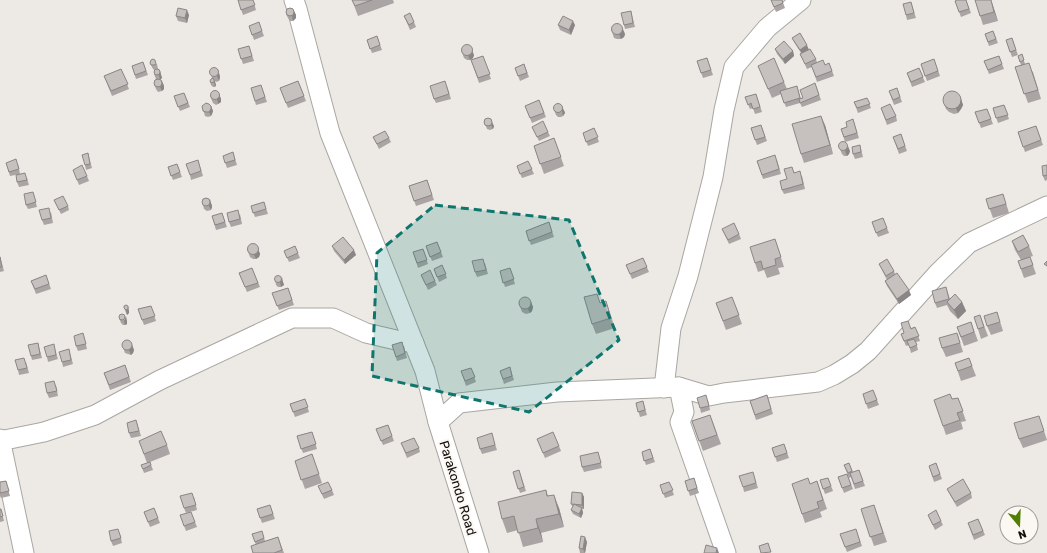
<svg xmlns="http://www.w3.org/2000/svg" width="1047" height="553" font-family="Rubik,sans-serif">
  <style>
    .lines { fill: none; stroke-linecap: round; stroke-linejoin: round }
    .minor-casing { stroke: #aaa6a2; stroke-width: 21 }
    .minor { stroke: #fff; stroke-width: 19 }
    .wall { fill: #aaa5a4 }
    .shaded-wall { fill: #8b8686 }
    .building { fill: #c6c0bf; stroke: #8b8686 }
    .marked { fill: #0f766e; fill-opacity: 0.2; stroke: #0f766e; stroke-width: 3; stroke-dasharray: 8 5; stroke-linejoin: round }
    .labels { text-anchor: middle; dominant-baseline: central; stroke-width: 4; stroke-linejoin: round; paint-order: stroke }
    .street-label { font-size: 13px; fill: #11100f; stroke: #fbf7f2 }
  </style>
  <rect width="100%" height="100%" fill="#edeae5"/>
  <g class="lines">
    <defs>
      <g id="minor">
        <polyline points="294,0 297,9 330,133 425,371 438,422 459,403 557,392 679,387"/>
        <polyline points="664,388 671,328 688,276 713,177 724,110 734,67 767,28 801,0"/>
        <polyline points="438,422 479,553"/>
        <polyline points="0,439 24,553"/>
        <polyline points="0,441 44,432 95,415 160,380 292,318 333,318 366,333 396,340 414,343"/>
        <polyline points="726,553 680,422 684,412 679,387 709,396 724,393 818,382 834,375 852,364 868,351 938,273 969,243 1047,206"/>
      </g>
    </defs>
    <use href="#minor" class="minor-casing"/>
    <use href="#minor" class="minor"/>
  </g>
  <g class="wall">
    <polygon points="238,0 253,0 256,10 243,15"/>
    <polygon points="352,0 393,0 394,3 358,16"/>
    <polygon points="771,0 782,0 785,8 776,12"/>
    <polygon points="966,0 971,13 961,17 955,1"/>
    <polygon points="975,0 991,0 998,21 983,25"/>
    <polygon points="911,2 916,18 907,20 906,15"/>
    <polygon points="294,11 296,15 296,18 293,21 290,21 288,18 286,14"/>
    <polygon points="631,11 635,27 625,29 624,25"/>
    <polygon points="189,15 187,23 178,21 176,16"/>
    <polygon points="404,16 414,22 416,27 410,30"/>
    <polygon points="558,25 575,25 571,35 560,30"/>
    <polygon points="249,26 262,31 264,36 254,40"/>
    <polygon points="611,29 625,34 624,37 621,39 617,39 614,38"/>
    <polygon points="993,31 998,43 989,46 985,34"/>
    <polygon points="377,36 382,50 372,53 367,40"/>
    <polygon points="792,38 809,50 816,59 817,63 825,65 829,63 834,76 817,82 812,67 807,69 802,58 800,54 801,53 794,42"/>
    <polygon points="1012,38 1018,55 1012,57 1006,40"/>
    <polygon points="249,46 254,61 243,64 238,49"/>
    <polygon points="775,49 793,51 794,56 785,64 777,54"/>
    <polygon points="461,50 474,55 473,58 470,60 467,60 464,58"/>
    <polygon points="1022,54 1025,64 1033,72 1041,99 1028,103 1015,67 1021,65 1018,56"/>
    <polygon points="483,56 491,79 479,83 471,60"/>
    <polygon points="999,56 1004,69 989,74 984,61"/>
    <polygon points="707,58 713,75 703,78 697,61"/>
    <polygon points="934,59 940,76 927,81 921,64"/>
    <polygon points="143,62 148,75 136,79 132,66"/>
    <polygon points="150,63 157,64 158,69 160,71 162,78 160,79 164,86 164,89 162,91 158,92 156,89 154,84 156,79 154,74 155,70 153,69"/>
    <polygon points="524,64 529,77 520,81 515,68"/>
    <polygon points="758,66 784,82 787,89 797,86 801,99 803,98 815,83 821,100 802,107 800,103 786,107 781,94 772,98"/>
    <polygon points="919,68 925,82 912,87 907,73"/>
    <polygon points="121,69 129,89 112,96 104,76"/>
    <polygon points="218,69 220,77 219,81 216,82 215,81 216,85 215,87 213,87 211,85 210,81 212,78 210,72"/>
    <polygon points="298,81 306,101 288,108 280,88"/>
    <polygon points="261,85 267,102 256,105 251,88"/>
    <polygon points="447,86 451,99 436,103 434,99"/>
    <polygon points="897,88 902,102 894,105 889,91"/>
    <polygon points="184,93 190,107 180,111 174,96"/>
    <polygon points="219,94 221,99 221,102 218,104 216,105 213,103 210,96"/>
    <polygon points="756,94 762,112 755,114 753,108 750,109 745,97"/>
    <polygon points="960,96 963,105 961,109 958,113 954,114 949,112 946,109 944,104"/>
    <polygon points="867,98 871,108 858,113 854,102"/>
    <polygon points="539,100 546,117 532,123 525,106"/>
    <polygon points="1004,105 1009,119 998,123 993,108"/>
    <polygon points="202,106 211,106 213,111 212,114 211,116 208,117 205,116"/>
    <polygon points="881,108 896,116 897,121 887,125"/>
    <polygon points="987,109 993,124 981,128 975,112"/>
    <polygon points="554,110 564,110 565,113 563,116 561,117 558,117 556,115"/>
    <polygon points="853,119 859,138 845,142 841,129 847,127"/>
    <polygon points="484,121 494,126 493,129 490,130 487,129"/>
    <polygon points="761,125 767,141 757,145 751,128"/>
    <polygon points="825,125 833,154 804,163 801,154"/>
    <polygon points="1036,126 1043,145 1025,152 1018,132"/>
    <polygon points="532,127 548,132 550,136 539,141"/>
    <polygon points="594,128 599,142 588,146 583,133"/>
    <polygon points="901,134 907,151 899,154 893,137"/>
    <polygon points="373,137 389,138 391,142 379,149"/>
    <polygon points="554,138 564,166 544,174 534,146"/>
    <polygon points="860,145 863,157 855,159 853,154"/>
    <polygon points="839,147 850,151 849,154 847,156 844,156 842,154"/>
    <polygon points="233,152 237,165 227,168 223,156"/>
    <polygon points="88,153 92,168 86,170 85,165"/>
    <polygon points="198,160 203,176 191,180 190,175"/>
    <polygon points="777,160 781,174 763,179 757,161"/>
    <polygon points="528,161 534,174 522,178 517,166"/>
    <polygon points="6,163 18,164 20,174 10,176"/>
    <polygon points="177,164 182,177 173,180 168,167"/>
    <polygon points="1047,165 1047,180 1045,181 1043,176"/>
    <polygon points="73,170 87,176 89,181 79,185"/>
    <polygon points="794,172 802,176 805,189 784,194 782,190 787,179"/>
    <polygon points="27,178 29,185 19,187 17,182"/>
    <polygon points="427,180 434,200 416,206 409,186"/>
    <polygon points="33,192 37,207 28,209 26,205"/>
    <polygon points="986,199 1006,203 1009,213 993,218"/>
    <polygon points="54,200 68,206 69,210 61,214"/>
    <polygon points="264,202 268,214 255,217 251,206"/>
    <polygon points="212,204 212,207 211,210 207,211 204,209 203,205"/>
    <polygon points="51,212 53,223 44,225 42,220"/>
    <polygon points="222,213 227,227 216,230 212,216"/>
    <polygon points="240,214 242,224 231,227 229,222"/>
    <polygon points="883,218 889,233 878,237 872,222"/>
    <polygon points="549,222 554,237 531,245 526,231"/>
    <polygon points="722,229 739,234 741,239 729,244"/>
    <polygon points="775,239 784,267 778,268 780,274 767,278 764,270 758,272 755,263"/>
    <polygon points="1012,241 1029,246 1033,256 1030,257 1036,274 1024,278 1018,261 1021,260 1015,250"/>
    <polygon points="437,242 443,257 432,261 426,246"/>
    <polygon points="257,246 260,254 259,257 256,259 253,259 250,257 247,249"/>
    <polygon points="295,246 300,258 289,262 284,251"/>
    <polygon points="332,246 356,255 345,264 334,251"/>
    <polygon points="423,249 428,264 418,268 413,252"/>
    <polygon points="0,256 4,271 0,272"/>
    <polygon points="643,258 649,272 632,279 626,265"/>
    <polygon points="485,263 488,274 477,277 475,272"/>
    <polygon points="879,264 894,271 895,274 911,295 899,304 887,286 885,281 887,280"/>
    <polygon points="442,265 447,278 439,282 434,269"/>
    <polygon points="252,268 260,287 247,292 239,273"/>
    <polygon points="510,268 515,284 505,287 500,271"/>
    <polygon points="46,275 51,289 36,294 31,281"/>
    <polygon points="421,275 435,281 437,285 428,290"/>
    <polygon points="275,280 283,282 284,285 281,287 278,287 276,285"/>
    <polygon points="946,287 950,299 962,302 966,311 958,319 950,311 947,305 937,308 935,303"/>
    <polygon points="288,288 294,305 279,310 272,293"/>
    <polygon points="732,297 742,324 726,330 716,303"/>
    <polygon points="606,301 615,328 596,334 592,324 600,303"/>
    <polygon points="531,302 533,307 532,311 530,313 526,314 522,312 519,304"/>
    <polygon points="151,306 156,321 144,325 138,309"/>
    <polygon points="124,308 129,311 129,313 127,315 126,313"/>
    <polygon points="997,312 1003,331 991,335 987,326"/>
    <polygon points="980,315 988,336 981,339 978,329"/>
    <polygon points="119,318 127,321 127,324 125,325 123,325 121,323"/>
    <polygon points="971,322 978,341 964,346 957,327"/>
    <polygon points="915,327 920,341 916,342 918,350 911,353 909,345 906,346 901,334 904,333 911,328"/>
    <polygon points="83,333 87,349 78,351 76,346"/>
    <polygon points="957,333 963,352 946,357 942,348"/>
    <polygon points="131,342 134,350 133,353 131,355 125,353 122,345"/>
    <polygon points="38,343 42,358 32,360 31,356"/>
    <polygon points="392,345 404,346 407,358 397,361"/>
    <polygon points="55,349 58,359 48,362 47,357"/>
    <polygon points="69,349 73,364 63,367 62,362"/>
    <polygon points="969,358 976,376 961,381 955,363"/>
    <polygon points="26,362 29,373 19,375 18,370"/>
    <polygon points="125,365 131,382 110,390 104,373"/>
    <polygon points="510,367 514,380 504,384 500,371"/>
    <polygon points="471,368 476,382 466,386 461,371"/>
    <polygon points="56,385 58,396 49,398 47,393"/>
    <polygon points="873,390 879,405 868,409 863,394"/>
    <polygon points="767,395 773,414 756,420 750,401"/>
    <polygon points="958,398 966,421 961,422 963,429 946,435 934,400 952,399"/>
    <polygon points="305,399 309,412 295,417 290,404"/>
    <polygon points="708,400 710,410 701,413 700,408"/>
    <polygon points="643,401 647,415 640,417 636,403"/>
    <polygon points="710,415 721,444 703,451 692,421"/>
    <polygon points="1039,416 1047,440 1023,448 1019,439"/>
    <polygon points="136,420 141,436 131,438 129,433"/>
    <polygon points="388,425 394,441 383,445 376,429"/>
    <polygon points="312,432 317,449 303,453 297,436"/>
    <polygon points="493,438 497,450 482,454 480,449"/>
    <polygon points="139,441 167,445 170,454 150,462 153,470 144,473 141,465 147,463"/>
    <polygon points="401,443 419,448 420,452 407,458"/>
    <polygon points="539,444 559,446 561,451 545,458"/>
    <polygon points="784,444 789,458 777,462 772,448"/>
    <polygon points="650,449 655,462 646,465 642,452"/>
    <polygon points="598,452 602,468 584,472 582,467"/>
    <polygon points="312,454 322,483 305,489 295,461"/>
    <polygon points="849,463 853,472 859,470 865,486 855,489 851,477 849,478 844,465"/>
    <polygon points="936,463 942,479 934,482 929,466"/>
    <polygon points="519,470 526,491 520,493 513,472"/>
    <polygon points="847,474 853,489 844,493 838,477"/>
    <polygon points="754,476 758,488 744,492 743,487"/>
    <polygon points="694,478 699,493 690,496 685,481"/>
    <polygon points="828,478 833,491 825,494 820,480"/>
    <polygon points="6,481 10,496 1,498 0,496 0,482"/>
    <polygon points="817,481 827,509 820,512 822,517 805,523 792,484 810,484"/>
    <polygon points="669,482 674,495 665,498 660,485"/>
    <polygon points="318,486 332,490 334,495 324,499"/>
    <polygon points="947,489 971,493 972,498 957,507 949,493"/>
    <polygon points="546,490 548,496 559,508 564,527 541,533 543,542 523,547 518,530 507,533 502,519"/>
    <polygon points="582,493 584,497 584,509 582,509 583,513 581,518 573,514 571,510 573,507 571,504"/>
    <polygon points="194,497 197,510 186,513 184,508"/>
    <polygon points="270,505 275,519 262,523 257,509"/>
    <polygon points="874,505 887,542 874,546 861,509"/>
    <polygon points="154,508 160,523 150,527 144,512"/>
    <polygon points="0,509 2,513 4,521 0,522"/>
    <polygon points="180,515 195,522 197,527 186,531"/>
    <polygon points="928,515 941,521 943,525 935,530"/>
    <polygon points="978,519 985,535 974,540 968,523"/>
    <polygon points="856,529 862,546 847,552 840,534"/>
    <polygon points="262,531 265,541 278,537 284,553 253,553 256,545 252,534"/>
    <polygon points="120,534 122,543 113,546 111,541"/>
    <polygon points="587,542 585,553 580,553 579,548"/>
  </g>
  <g class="shaded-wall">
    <polygon points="991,0 998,21 994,12"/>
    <polygon points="187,10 189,15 187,23 185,18"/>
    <polygon points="294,11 296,15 296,18 293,21 292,16"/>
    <polygon points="573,21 575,25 571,35 569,30"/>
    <polygon points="623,29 625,34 624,37 621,39 619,34"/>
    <polygon points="807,45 809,50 802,54 800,50"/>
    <polygon points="472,50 474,55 473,58 470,60 468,55"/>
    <polygon points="793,51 794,56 785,64 783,59"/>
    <polygon points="160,71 162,78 160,80 159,75"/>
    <polygon points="219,73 220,77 219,81 217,76"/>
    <polygon points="214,80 216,85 215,87 214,82"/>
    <polygon points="162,81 164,86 164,89 162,91 160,87"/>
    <polygon points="219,94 221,99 221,102 218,104 217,99"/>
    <polygon points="960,96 963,105 961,109 958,113 956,108"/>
    <polygon points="211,106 213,111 212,114 211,116 209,112"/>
    <polygon points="562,106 565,113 563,116 562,111"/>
    <polygon points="821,116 825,125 833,154 830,145"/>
    <polygon points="492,122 494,126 493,129 491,125"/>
    <polygon points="848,146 850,151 849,154 847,156 845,151"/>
    <polygon points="210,199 212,207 211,210 209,206"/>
    <polygon points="257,246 260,254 259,257 256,259 254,255"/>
    <polygon points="354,250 356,255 345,264 344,260"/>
    <polygon points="282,277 283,282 284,285 281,287 280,282"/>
    <polygon points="909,290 911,295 899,304 897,299"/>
    <polygon points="531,302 533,307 532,311 530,313 528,309"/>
    <polygon points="962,302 966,311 958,319 954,310"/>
    <polygon points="128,306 129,311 129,313 127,315 126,310"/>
    <polygon points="126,316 127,321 127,324 125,325 124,321"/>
    <polygon points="132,345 134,350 133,353 131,355 129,350"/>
    <polygon points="582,493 584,497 584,509 582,505"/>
    <polygon points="554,495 559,508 564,527 559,514"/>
    <polygon points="582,508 583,513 581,518 579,514"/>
    <polygon points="536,519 541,533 543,542 538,528"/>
    <polygon points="585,537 587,542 585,553 583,549"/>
    <polygon points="717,548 719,553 716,553"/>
  </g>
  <g class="building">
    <polygon points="238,0 253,0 255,5 241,10"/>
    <polygon points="352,0 372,0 355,6"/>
    <polygon points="771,0 782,0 783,3 774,7"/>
    <polygon points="957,0 966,0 969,9 959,12 955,1"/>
    <polygon points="975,0 991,0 994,12 980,16"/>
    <polygon points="911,2 914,13 906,15 903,4"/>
    <circle cx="290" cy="12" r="4"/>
    <polygon points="178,8 187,10 185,18 176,16"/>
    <polygon points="631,11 633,23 624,25 621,13"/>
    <polygon points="410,13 414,22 409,25 404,16"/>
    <polygon points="563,16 573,21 569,30 558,25"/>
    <polygon points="259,22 262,31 252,35 249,26"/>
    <circle cx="617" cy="29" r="5.5"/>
    <polygon points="993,31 996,39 988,42 985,34"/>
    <polygon points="800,33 807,45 800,50 792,38"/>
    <polygon points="377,36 380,45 370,49 367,40"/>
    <polygon points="1012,38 1016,50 1010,52 1006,40"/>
    <polygon points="784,41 793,51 783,59 775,49"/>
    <circle cx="467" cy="50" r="5.5"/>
    <polygon points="249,46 252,56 241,59 238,49"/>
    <polygon points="810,49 816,59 805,64 800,54"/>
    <polygon points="1022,54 1024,60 1020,62 1018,56"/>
    <polygon points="483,56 490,74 478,78 471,60"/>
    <polygon points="999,56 1002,64 988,70 984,61"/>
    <polygon points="707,58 711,70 701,73 697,61"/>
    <polygon points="774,58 784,82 768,89 758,66"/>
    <polygon points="153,59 155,60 156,64 154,65 151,65 150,63 151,60"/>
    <polygon points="934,59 938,71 925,76 921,64"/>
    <polygon points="823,60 825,65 829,63 832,71 816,77 811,65"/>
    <polygon points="143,62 146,71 135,75 132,66"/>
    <polygon points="1029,63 1038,90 1024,94 1015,67"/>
    <polygon points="524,64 527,73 518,76 515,68"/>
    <circle cx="214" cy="72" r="4.5"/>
    <polygon points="919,68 923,77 911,82 907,73"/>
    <polygon points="121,69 128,84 111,91 104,76"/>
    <circle cx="157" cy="72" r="3"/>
    <polygon points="213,78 214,80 214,82 211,83 210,81 211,79"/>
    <circle cx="158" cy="83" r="4"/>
    <polygon points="298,81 304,96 286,103 280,88"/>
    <polygon points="445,81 449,94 434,99 430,86"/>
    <polygon points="815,83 819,95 800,103 799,99 803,98 800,90"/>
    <polygon points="261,85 265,97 255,101 251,88"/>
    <polygon points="797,86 800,98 784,103 780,91"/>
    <polygon points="897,88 900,97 893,100 889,91"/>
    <circle cx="215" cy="95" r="4.5"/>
    <circle cx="952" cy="100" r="9"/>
    <polygon points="184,93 188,103 178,107 174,96"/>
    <polygon points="756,94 760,107 753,109 751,103 748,105 745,97"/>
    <polygon points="867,98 870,104 857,108 854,102"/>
    <polygon points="539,100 544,113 530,118 525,106"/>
    <polygon points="206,103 209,104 211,106 211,109 209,112 206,112 203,111 202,106"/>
    <circle cx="558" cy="108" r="4.5"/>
    <polygon points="890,104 896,116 886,120 881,108"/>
    <polygon points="1004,105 1008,115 996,118 993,108"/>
    <polygon points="987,109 991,119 979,123 975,112"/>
    <polygon points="821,116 830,145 801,154 792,124"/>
    <circle cx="488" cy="122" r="4"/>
    <polygon points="853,119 857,133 844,137 841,129 847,127 846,122"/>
    <polygon points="543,121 548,132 537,137 532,127"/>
    <polygon points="761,125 765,137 755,140 751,128"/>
    <polygon points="1036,126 1041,140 1023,147 1018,132"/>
    <polygon points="594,128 598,137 586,142 583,133"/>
    <polygon points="385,131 389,138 377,144 373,137"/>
    <polygon points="901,134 905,146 898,149 893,137"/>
    <polygon points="554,138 561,157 540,164 534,146"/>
    <circle cx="843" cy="146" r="4.5"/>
    <polygon points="860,145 861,152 853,154 852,147"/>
    <polygon points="233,152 235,160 225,163 223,156"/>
    <polygon points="88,153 90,164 85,165 82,155"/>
    <polygon points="775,155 779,169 762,175 757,161"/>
    <polygon points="16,159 19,169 9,172 6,163"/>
    <polygon points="198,160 201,171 190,175 186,164"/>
    <polygon points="528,161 532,169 520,174 517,166"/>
    <polygon points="177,164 180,172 171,176 168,167"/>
    <polygon points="82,165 87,176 77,180 73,170"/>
    <polygon points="1047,165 1047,175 1043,176 1042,166"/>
    <polygon points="792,167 794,173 800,171 803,184 782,190 780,181 787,179 784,169"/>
    <polygon points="25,173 27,180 17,182 16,175"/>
    <polygon points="427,180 432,195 414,201 409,186"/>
    <polygon points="33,192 36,202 26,205 24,194"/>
    <polygon points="1003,194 1006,204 989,209 986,199"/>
    <polygon points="63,196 68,206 59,210 54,200"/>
    <circle cx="206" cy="202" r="4"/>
    <polygon points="264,202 266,209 253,213 251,206"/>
    <polygon points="49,208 51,218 42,220 39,210"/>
    <polygon points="238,210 240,219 229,222 227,213"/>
    <polygon points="222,213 225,222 215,225 212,216"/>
    <polygon points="883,218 887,228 876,233 872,222"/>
    <polygon points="549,222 552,232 529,241 526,231"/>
    <polygon points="734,223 739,234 728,240 722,229"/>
    <polygon points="1023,235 1029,246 1018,252 1012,241"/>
    <polygon points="343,237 354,250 344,260 332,246"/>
    <polygon points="775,239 781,257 775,259 776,265 763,269 761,261 755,263 750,247"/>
    <polygon points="437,242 441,252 430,257 426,246"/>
    <circle cx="253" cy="249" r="5.5"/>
    <polygon points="295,246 298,253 287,258 284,251"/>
    <polygon points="423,249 427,260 417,263 413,252"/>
    <polygon points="0,257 2,267 0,267"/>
    <polygon points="1030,257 1033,265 1021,269 1018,261"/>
    <polygon points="643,258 647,267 630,274 626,265"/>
    <polygon points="483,259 486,270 475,272 472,261"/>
    <polygon points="887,259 894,271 886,276 879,264"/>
    <polygon points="1047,261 1047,266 1044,264"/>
    <polygon points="442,265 446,274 437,277 434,269"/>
    <polygon points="252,268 258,283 245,287 239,273"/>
    <polygon points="510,268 514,279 503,283 500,271"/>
    <polygon points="430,270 435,281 426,285 421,275"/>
    <polygon points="897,273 909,290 897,299 885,281"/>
    <polygon points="46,275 49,284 35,289 31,281"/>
    <circle cx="278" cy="279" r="3.5"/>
    <polygon points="946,287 949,299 935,303 932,291"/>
    <polygon points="288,288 292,300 277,306 272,293"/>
    <polygon points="597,294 600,303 606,301 611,318 592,324 584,297"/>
    <polygon points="955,294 962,302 954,310 947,302"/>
    <circle cx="525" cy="303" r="6"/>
    <polygon points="732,297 739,315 723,321 716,303"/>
    <polygon points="126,305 128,306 128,309 126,310 124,308 124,306"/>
    <polygon points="151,306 155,316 142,320 138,309"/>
    <polygon points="997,312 1000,322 987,326 984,316"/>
    <circle cx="122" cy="317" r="3"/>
    <polygon points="980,315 984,327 978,329 974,317"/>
    <polygon points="908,321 911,329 915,327 919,336 904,341 901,334 904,333 901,323"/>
    <polygon points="971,322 974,332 961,337 957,327"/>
    <polygon points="83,333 86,344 76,346 74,336"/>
    <polygon points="957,333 960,343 942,348 939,338"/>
    <polygon points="914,339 917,345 910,348 907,341"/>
    <circle cx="127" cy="345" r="5"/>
    <polygon points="402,342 405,353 396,357 392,345"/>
    <polygon points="38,343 40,354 31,356 28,345"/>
    <polygon points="54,344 56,355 47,357 44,347"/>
    <polygon points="69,349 71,360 62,362 59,352"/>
    <polygon points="24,358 27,368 18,370 15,360"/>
    <polygon points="969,358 972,366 958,371 955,363"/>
    <polygon points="125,365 129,377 109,385 104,373"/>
    <polygon points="510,367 512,376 503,379 500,371"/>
    <polygon points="471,368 475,377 465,381 461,371"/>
    <polygon points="54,381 57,391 47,393 45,383"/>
    <polygon points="873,390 877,400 866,404 863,394"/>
    <polygon points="950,394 952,399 958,398 963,411 957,413 960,420 943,426 934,400"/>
    <polygon points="706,395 709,406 700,408 697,398"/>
    <polygon points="767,395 771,409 755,415 750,401"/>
    <polygon points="305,399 308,407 293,412 290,404"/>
    <polygon points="643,401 645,410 638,412 636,403"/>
    <polygon points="710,415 717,435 699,441 692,421"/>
    <polygon points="1039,416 1044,431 1019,439 1014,423"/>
    <polygon points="136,420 139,431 129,433 127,423"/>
    <polygon points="388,425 392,436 381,441 376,429"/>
    <polygon points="161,431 167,445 144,454 139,441"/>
    <polygon points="312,432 316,444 301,449 297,436"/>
    <polygon points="553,432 559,446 543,453 537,439"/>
    <polygon points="492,433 495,445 480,449 477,438"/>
    <polygon points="414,438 419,448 406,453 401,443"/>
    <polygon points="784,444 787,453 775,457 772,448"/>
    <polygon points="650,449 653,458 644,461 642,452"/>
    <polygon points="598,452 601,463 582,467 580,456"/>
    <polygon points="312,454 319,474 301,480 295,461"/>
    <polygon points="150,462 151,465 143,469 141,465"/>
    <polygon points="849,463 852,471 848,473 844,465"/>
    <polygon points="936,463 940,474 933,477 929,466"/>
    <polygon points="519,470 524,487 518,489 513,472"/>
    <polygon points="859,470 863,481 854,484 850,473"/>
    <polygon points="753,472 756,483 743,487 739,476"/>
    <polygon points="847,474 851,485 842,488 838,477"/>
    <polygon points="694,478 697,488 688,491 685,481"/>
    <polygon points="808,478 810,484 817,481 823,500 817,502 819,508 802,514 792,484"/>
    <polygon points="828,478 831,486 823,489 820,480"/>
    <polygon points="963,479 971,493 955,502 947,489"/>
    <polygon points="6,481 9,491 0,493 0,482"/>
    <polygon points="328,482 332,490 322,494 318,486"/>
    <polygon points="669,482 673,490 663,494 660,485"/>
    <polygon points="546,490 547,496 554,495 559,514 536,519 538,528 518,533 514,516 502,519 498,502"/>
    <polygon points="572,492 582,493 582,505 571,504"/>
    <polygon points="192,493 196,505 184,508 180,496"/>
    <polygon points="574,504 582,508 579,514 571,510"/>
    <polygon points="270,505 273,514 260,518 257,509"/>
    <polygon points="874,505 883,533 870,537 861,509"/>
    <polygon points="154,508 158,518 148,522 144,512"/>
    <polygon points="0,509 1,509 3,516 0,517"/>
    <polygon points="936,510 941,521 933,525 928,515"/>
    <polygon points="191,512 195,522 184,526 180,515"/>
    <polygon points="978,519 983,531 973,535 968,523"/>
    <polygon points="118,529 121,538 111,541 109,531"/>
    <polygon points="856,529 860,542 845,547 840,534"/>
    <polygon points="262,531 264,538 255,542 252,534"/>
    <polygon points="581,536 585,537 583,549 579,548"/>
    <polygon points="278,537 282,550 274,553 253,553 251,546"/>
    <polygon points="768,543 771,552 761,553 759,546"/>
    <polygon points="706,545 717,548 716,553 704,553"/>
  </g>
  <path class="marked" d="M435,205L569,220L619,340L529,412L372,376L377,253Z"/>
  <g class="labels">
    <g class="street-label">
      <text transform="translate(458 488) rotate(73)">Parakondo Road</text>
    </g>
  </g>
  <g transform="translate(1019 525) rotate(161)"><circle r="19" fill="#fbf7f2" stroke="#9d9b97"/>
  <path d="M0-3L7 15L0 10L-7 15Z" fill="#527e01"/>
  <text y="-6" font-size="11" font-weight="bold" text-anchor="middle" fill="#11100f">N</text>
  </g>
</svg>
